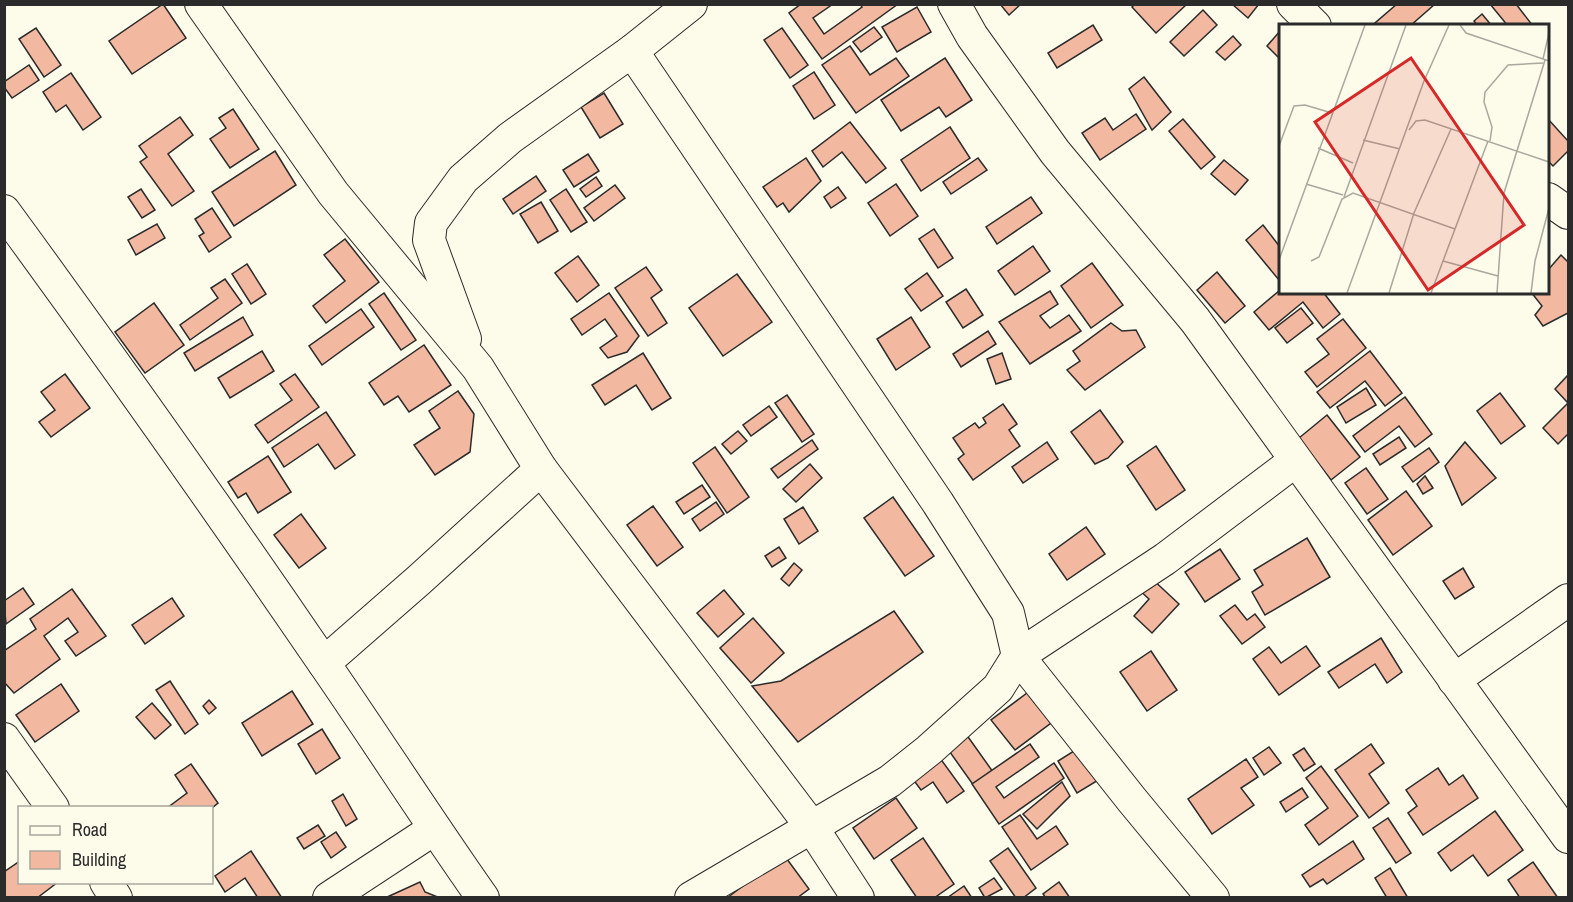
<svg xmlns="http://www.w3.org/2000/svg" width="1573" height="902" font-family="'Archivo Narrow',sans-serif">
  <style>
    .building { fill: #f2b8a0; stroke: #2b2b2b; stroke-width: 1.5 }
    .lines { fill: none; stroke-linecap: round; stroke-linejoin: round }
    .minor-casing { stroke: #2b2b2b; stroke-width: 34 }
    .minor { stroke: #fdfbea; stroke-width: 32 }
    .inset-road { fill: none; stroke: #a9a89e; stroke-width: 1.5 }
    .view { fill: #d62828; fill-opacity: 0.15; stroke: #d62828; stroke-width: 3 }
    .inset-edge { fill: none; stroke: #2b2b2b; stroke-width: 3 }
  </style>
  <rect width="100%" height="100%" fill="#fdfbea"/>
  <g class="building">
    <polygon points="163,4 186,38 132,74 109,41"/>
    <polygon points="801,4 833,4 813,18 824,34 862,7 860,4 898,4 822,59 789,13"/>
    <polygon points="1000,4 1021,4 1009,15"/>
    <polygon points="1135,4 1187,4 1156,33 1132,7"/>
    <polygon points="1232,4 1259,4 1248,18"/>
    <polygon points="1397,4 1435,4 1410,26 1377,26 1375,23"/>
    <polygon points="1490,4 1516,4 1533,26 1508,26"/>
    <polygon points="917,7 931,32 897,52 882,27"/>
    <polygon points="1203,10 1217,25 1184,56 1170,42"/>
    <polygon points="1482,14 1492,26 1478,26 1474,21"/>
    <polygon points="1093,25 1102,40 1057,68 1048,53"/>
    <polygon points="874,27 882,37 861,52 853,42"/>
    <polygon points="36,28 61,65 44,77 19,39"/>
    <polygon points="782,28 808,65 790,78 764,40"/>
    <polygon points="1280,31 1280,59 1267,46"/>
    <polygon points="1233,36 1241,45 1225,60 1216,52"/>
    <polygon points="850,46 870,75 896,58 909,76 856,113 822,65"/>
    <polygon points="945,58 972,100 946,117 939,107 901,131 881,100"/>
    <polygon points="29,65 39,80 12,98 4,87 4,82"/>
    <polygon points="814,72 835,105 814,119 793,86"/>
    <polygon points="71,73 101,117 83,130 66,105 56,112 43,92"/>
    <polygon points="1144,77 1171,112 1152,130 1129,89"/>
    <polygon points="604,93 623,124 600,138 581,107"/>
    <polygon points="233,109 259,149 230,168 210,139 226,128 219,118"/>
    <polygon points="1136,114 1146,129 1100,160 1082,133 1105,118 1113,130"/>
    <polygon points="180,117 193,135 168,154 194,191 172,206 140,162 147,157 139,146"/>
    <polygon points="1183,119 1215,157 1201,169 1169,131"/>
    <polygon points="1548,119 1568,141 1568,151 1553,166 1548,161"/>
    <polygon points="850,122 886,168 866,183 842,152 823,167 812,151"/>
    <polygon points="950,127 970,158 921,191 901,160"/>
    <polygon points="275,151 296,185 234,226 212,192"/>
    <polygon points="588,154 599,171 574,187 563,170"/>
    <polygon points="806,158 821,181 789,212 783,203 777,207 763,187"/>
    <polygon points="978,158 987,170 951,194 943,182"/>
    <polygon points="1224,160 1248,180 1235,195 1211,174"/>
    <polygon points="536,176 546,191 513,214 503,199"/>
    <polygon points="596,177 602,186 586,197 580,189"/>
    <polygon points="896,184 918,216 890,236 868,203"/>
    <polygon points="615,185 625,198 594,221 584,208"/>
    <polygon points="838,187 846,198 831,208 824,197"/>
    <polygon points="141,189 155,210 142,218 128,197"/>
    <polygon points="566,189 587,222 571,232 550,200"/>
    <polygon points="1031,197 1042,213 997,244 986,227"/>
    <polygon points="541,202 558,231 538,243 520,214"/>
    <polygon points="212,208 231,237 209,252 199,236 204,233 195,219"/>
    <polygon points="157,224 165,238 136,255 128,240"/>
    <polygon points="1263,225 1280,247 1279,280 1246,240"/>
    <polygon points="934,229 953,258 938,268 919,239"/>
    <polygon points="345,239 379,282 326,323 313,306 345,281 324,255"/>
    <polygon points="1033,246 1050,271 1015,295 998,271"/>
    <polygon points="1561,255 1568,262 1568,313 1543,326 1535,315 1542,306 1531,292 1548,292 1548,270"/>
    <polygon points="578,256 599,285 577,302 555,273"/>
    <polygon points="1092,263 1123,305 1091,328 1061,286"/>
    <polygon points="247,264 266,294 251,304 232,274"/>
    <polygon points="646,267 662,290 651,298 667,323 648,336 615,288"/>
    <polygon points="1217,272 1245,306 1225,323 1197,290"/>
    <polygon points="927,273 943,296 921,311 905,289"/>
    <polygon points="737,274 772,322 723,356 689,308"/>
    <polygon points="225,279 242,303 190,340 180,325 218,298 211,288"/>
    <polygon points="966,289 983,315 963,328 946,302"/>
    <polygon points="1280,290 1280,292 1323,292 1340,314 1323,328 1303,302 1269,330 1254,312"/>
    <polygon points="1050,291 1058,304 1040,316 1050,328 1069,315 1081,331 1030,364 999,322"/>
    <polygon points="384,293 416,340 401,350 369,304"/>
    <polygon points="609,293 639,336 627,352 608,358 600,348 617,336 605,319 582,335 571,319"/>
    <polygon points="154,303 184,345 145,373 115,332"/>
    <polygon points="1301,308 1313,323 1287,343 1275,328"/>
    <polygon points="361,309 374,327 322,365 309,346"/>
    <polygon points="243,317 253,335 195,371 184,353"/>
    <polygon points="911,317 930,347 896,370 877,339"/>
    <polygon points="1343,319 1366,348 1317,387 1305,372 1329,354 1317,339"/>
    <polygon points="1111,323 1122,331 1136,330 1145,347 1085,390 1067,370 1080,361 1073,351"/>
    <polygon points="988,331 996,344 961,367 953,354"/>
    <polygon points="424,345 451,385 409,412 398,396 384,405 369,383"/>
    <polygon points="262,351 274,371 230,398 218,378"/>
    <polygon points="1370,351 1402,393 1385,406 1365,381 1330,408 1317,392"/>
    <polygon points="643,353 671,398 652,410 636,385 605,405 592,385"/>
    <polygon points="1002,353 1011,379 996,384 987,359"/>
    <polygon points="65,374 90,408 51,437 39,422 55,410 41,392"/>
    <polygon points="295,374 319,407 268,443 255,425 292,400 280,384"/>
    <polygon points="1568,375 1568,403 1555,389"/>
    <polygon points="1366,388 1376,405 1346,423 1337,407"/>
    <polygon points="458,391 474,414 470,452 435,475 414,445 440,428 429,411"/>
    <polygon points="1500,393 1525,426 1501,444 1477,411"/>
    <polygon points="787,395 814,434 802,442 775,403"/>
    <polygon points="1405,397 1432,434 1415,447 1399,426 1365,452 1353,436"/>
    <polygon points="1568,403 1568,434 1558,444 1543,428"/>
    <polygon points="1003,404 1017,424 1009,430 1020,446 973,480 958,459 964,454 953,438 975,423 979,428 986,423 983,418"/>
    <polygon points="769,406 777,417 751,436 743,425"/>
    <polygon points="1100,410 1123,442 1108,458 1095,464 1071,432"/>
    <polygon points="326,412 355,455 335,469 318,444 284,467 272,448"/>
    <polygon points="1327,415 1360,457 1331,480 1299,438"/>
    <polygon points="738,431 747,441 731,454 722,444"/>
    <polygon points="1399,437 1406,448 1380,465 1373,454"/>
    <polygon points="812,440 818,449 778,478 771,469"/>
    <polygon points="1047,442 1058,459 1023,483 1012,467"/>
    <polygon points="1465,442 1496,478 1462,505 1445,466"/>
    <polygon points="1156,446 1185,490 1156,510 1127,466"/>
    <polygon points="715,447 749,497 727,513 693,463"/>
    <polygon points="1429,448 1439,462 1413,482 1402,467"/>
    <polygon points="268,456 291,492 258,513 246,493 238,498 228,482"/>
    <polygon points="810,464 822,478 796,502 783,489"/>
    <polygon points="1366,468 1388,499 1367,514 1345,483"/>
    <polygon points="1425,476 1433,488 1423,494 1417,484"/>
    <polygon points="702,485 710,497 684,514 676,502"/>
    <polygon points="1406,491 1432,526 1393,555 1368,520"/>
    <polygon points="893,497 934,556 905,576 864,518"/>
    <polygon points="716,502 724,514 700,531 692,519"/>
    <polygon points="653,506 683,547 657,566 627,525"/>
    <polygon points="803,507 818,531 799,544 784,519"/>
    <polygon points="301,514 326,548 299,568 274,535"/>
    <polygon points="1086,527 1105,554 1067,580 1049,554"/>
    <polygon points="1307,538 1330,577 1265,615 1252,592 1263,585 1254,570"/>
    <polygon points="779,547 786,558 772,567 765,556"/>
    <polygon points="1220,549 1240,579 1205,602 1185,572"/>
    <polygon points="794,563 802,570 789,586 781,579"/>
    <polygon points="1463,568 1474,587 1455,599 1443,581"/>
    <polygon points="1149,576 1179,604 1152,633 1134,616 1149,599 1137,588"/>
    <polygon points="23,588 34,604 6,624 4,601"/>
    <polygon points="72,589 106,636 76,656 65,641 78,632 68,618 44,636 60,659 14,693 4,682 4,651 36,629 30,619"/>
    <polygon points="724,590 744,614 718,637 697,613"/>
    <polygon points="172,598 184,616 145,644 132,625"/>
    <polygon points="1235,605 1247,620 1255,614 1265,627 1242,644 1220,616"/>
    <polygon points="894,611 923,652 798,742 752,686 781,681"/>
    <polygon points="753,618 784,653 751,683 720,648"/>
    <polygon points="1381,638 1402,672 1387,683 1375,664 1339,688 1328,672"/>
    <polygon points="1306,646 1320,666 1279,695 1253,659 1269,647 1281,663"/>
    <polygon points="1151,651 1177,690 1147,711 1120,672"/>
    <polygon points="170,681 198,724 185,734 156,690"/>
    <polygon points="61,684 79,711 35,742 16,715"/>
    <polygon points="292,691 313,724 262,756 242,723"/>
    <polygon points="1027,693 1051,723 1015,750 991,720"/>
    <polygon points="209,700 216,708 209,714 203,706"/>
    <polygon points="152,703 171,725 155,739 136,717"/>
    <polygon points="322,729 340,758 316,774 298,744"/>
    <polygon points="966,734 998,779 979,793 947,748"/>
    <polygon points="1030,744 1039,757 996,787 1004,798 1054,763 1064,778 999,824 972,784"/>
    <polygon points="1085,744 1105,776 1077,793 1058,761"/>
    <polygon points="1371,744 1384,763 1369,774 1389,803 1369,818 1335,770"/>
    <polygon points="1269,747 1281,763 1264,775 1253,758"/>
    <polygon points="1304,748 1315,764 1304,771 1293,755"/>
    <polygon points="937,754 964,791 947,803 933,782 921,790 909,774"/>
    <polygon points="1246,759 1258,777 1241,788 1254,805 1212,834 1188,799"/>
    <polygon points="191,764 218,803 212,808 167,808 187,793 175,775"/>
    <polygon points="1321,766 1358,816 1319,845 1305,825 1328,808 1306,778"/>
    <polygon points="1438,768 1449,785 1463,775 1478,798 1423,835 1408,813 1417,806 1406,790"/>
    <polygon points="1062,782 1070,796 1037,829 1023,814"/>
    <polygon points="1302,788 1308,797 1286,812 1280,802"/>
    <polygon points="343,794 357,819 346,826 332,801"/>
    <polygon points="896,798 917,828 874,859 853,828"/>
    <polygon points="1495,811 1523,850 1488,876 1473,855 1451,871 1438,853"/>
    <polygon points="1020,815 1037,839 1056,826 1068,844 1031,870 1002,827"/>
    <polygon points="1388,818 1411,853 1396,863 1373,828"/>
    <polygon points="318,825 325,836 304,849 297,838"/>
    <polygon points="336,832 346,847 331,858 321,842"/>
    <polygon points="923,838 954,884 934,898 917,898 891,860"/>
    <polygon points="1353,841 1364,859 1327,884 1323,879 1310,887 1302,875"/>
    <polygon points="1008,848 1036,888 1023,898 1016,898 990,861"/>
    <polygon points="251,851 282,898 258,898 245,878 225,892 215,876"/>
    <polygon points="784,855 809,889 797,898 727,898"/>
    <polygon points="20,861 20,882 58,882 37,898 4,898 4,872"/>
    <polygon points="1533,862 1558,898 1520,898 1508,880"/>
    <polygon points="1390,868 1408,898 1387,898 1375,878"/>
    <polygon points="994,878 1002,889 985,898 979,888"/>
    <polygon points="420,882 425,892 440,898 385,898"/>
    <polygon points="1059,882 1070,898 1046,898 1043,894"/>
    <polygon points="964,886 972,898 947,898"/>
  </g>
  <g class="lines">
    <defs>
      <g id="minor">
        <polyline points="201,4 333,193 478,368 541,469 811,826 858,898"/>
        <polyline points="954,4 972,36 1055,152 1195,320 1568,837"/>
        <polyline points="1293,4 1315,26"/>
        <polyline points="632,51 938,503 1008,613 1018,656 1132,800 1213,898"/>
        <polyline points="1548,199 1568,213"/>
        <path d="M4,211C113,360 219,510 323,662C377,740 428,820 483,898"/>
        <polyline points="465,339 429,240 431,223 463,179 510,138 632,51 691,4"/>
        <polyline points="324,663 419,580 541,469"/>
        <polyline points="1454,680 1568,600"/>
        <polyline points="4,739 53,808"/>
        <polyline points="106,882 116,898"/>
        <polyline points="329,898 434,829"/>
        <polyline points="691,898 890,781 929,750 998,688 1018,656 1165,559 1295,461"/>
      </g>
    </defs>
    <use href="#minor" class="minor-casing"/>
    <use href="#minor" class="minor"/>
  </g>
  <g transform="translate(1279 24)">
    <rect width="270" height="270" fill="#fdfbea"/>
    <path class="inset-road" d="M181,1L187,9L270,37M264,35L270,9M130,106L137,97L146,96L270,138M84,116L121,125M211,117L213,103L205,78L206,68L229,41L264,39M0,122L15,82L26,81L53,89M39,124L74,139M27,160L64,171M65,173L127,1M0,236L86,1M32,237L40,233L63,175L74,169L176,205M164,237L219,252M68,269L145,57L170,1M110,269L135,189L172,105M152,269L209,117M218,269L225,169L266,36M252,269L256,237L270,184"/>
    <path class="view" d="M132,34L245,201L149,266L36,98Z"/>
    <rect width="270" height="270" class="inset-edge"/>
  </g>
  <rect width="1573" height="902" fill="none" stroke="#2b2b2b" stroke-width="12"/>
  <rect x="18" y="806" width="195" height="78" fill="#fdfbea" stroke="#a9a89e" stroke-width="1.5"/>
  <rect x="30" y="826" width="30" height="9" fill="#fdfbea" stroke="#a9a89e" stroke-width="1.5"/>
  <text x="72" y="836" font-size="18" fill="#2b2b2b">Road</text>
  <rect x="30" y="851" width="30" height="18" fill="#f2b8a0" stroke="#a9a89e" stroke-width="1.5"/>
  <text x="72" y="866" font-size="18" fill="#2b2b2b">Building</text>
</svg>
